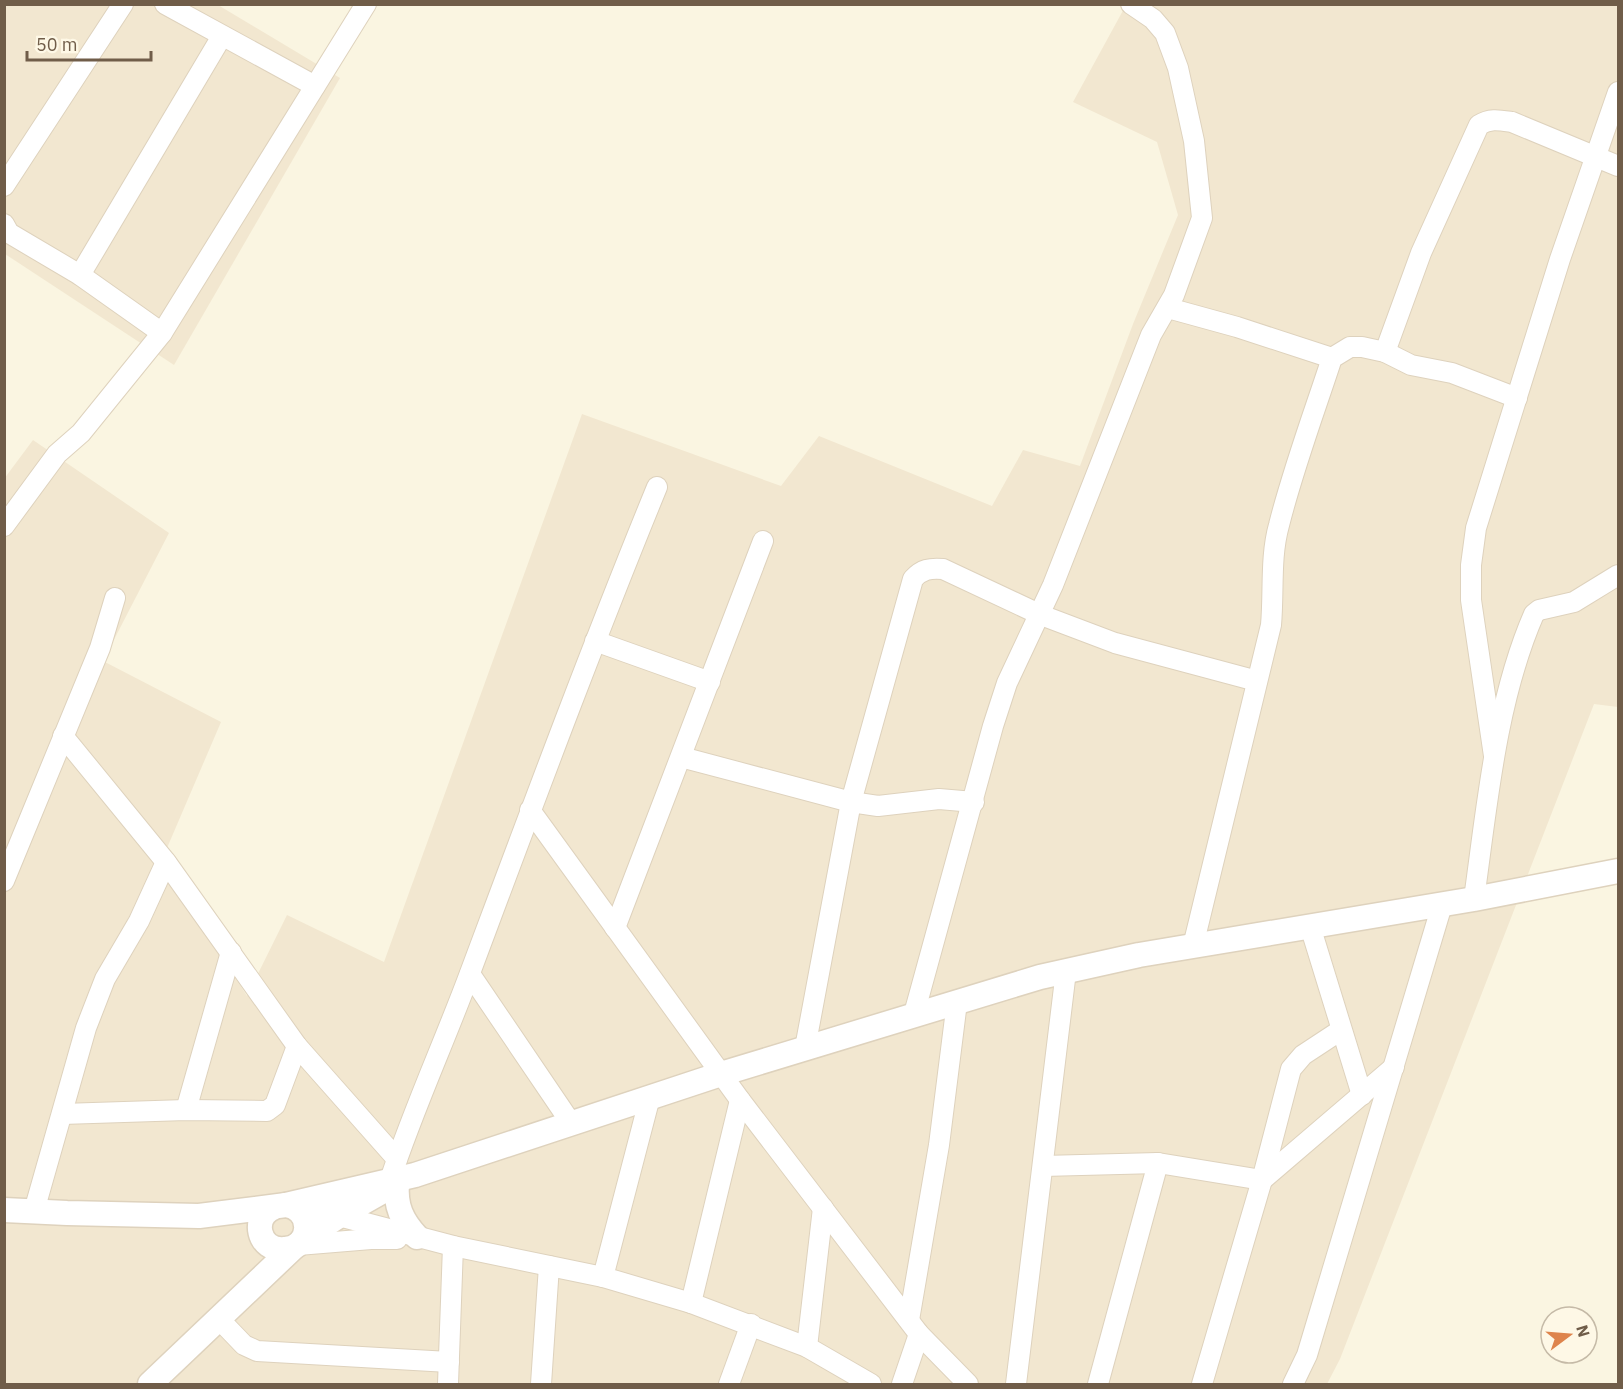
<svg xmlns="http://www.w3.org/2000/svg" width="1623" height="1389" font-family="'IBM Plex Sans',sans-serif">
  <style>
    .residential { fill: #f2e7d0 }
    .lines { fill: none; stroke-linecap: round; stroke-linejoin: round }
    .minor-casing { stroke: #ded2bd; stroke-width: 22 }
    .tertiary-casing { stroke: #ded2bd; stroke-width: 27 }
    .minor { stroke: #fff; stroke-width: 20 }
    .tertiary { stroke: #fff; stroke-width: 24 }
  </style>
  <rect width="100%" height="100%" fill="#faf5e1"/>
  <g class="residential">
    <polygon points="4,5 218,5 340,78 174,365 5,254"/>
    <polygon points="1126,5 1618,5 1618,707 1594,704 1340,1359 1327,1384 5,1384 4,479 33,440 169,533 103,661 221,722 161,862 247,996 287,915 384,962 582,414 781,486 819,436 992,506 1023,450 1080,466 1133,324 1178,215 1157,142 1073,102"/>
  </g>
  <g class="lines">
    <defs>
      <g id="minor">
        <polyline points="165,4 315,86"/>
        <polyline points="4,186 123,4"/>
        <polyline points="4,224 9,233 80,275 162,333"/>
        <polyline points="80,275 222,36"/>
        <polyline points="1168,308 1237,327 1332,358"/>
        <path d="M1385,352L1421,253L1479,125C1490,118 1499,120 1512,122L1618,166"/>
        <polyline points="4,526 57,454 81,433 162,333 366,4"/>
        <polyline points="595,641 710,682"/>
        <polyline points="63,736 166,862 297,1046 397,1159"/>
        <polyline points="1494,756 1471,600 1471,565 1476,528 1560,259 1618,92"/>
        <polyline points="681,757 851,802 878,806 939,799 974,802"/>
        <polyline points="530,810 740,1100 919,1334 968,1384"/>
        <polyline points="4,881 100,648 115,598"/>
        <path d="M1474,899C1487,806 1496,701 1534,614L1539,610L1574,602L1618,575"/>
        <polyline points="1310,926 1362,1095"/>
        <polyline points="615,928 763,541"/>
        <path d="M1193,946L1271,625C1274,592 1270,557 1279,525C1293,469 1314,413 1332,358L1350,347H1362L1385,352L1411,365L1452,373L1517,398"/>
        <polyline points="470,974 571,1123"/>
        <polyline points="914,1014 993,726 1007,683 1053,585 1151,335 1174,295 1202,218 1194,141 1178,68 1165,33 1153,19 1131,4"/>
        <path d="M805,1048L851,802L913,579C922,569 930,568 943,569L1041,615L1115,643L1257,681"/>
        <polyline points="186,1110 231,952"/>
        <polyline points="62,1114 186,1110 267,1111 275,1105 297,1046"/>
        <polyline points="1043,1166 1158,1163 1262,1180 1394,1067"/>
        <path d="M389,1188L390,1180C413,1110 444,1043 470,973C531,810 591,648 657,487"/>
        <polyline points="297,1208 339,1216 453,1246 603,1277 691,1303 807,1347 871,1384"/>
        <polyline points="34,1211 86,1028 105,979 139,921 166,862"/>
        <polyline points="298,1245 371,1239 397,1239"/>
        <polyline points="603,1277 650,1097"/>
        <polyline points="691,1303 740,1100"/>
        <polyline points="219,1319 244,1345 257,1351 449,1362"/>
        <polyline points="909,1320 939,1145 957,1002"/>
        <polyline points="807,1347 823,1208"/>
        <polyline points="448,1384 453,1246"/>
        <polyline points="541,1384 549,1266"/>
        <polyline points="729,1384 751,1324"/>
        <polyline points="902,1384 919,1334"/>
        <polyline points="1016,1384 1066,971"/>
        <polyline points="1098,1384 1158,1163"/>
        <polyline points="1202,1384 1262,1180 1291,1069 1303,1055 1341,1030"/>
        <polyline points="1293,1384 1307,1355 1442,905"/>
      </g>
      <g id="tertiary">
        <path d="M397,1184C395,1206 402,1221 417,1237"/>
        <polyline points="286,1205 415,1175 721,1074 1040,977 1139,955 1474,899 1618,871"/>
        <path d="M4,1210L67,1213L199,1216L286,1205C314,1210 312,1247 285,1249C258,1252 250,1216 275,1207"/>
        <polyline points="302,1240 339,1216 383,1191"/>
        <polyline points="150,1384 293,1248"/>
      </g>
    </defs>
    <use href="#minor" class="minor-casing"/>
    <use href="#tertiary" class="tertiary-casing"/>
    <use href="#minor" class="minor"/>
    <use href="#tertiary" class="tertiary"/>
  </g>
  <rect width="1623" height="1389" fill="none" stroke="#705d49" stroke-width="12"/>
  <g transform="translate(1569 1335) rotate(74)"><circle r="28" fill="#fef8e6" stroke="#c5baa7" stroke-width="1.5"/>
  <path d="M0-4.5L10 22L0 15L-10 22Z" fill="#de844c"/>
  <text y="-9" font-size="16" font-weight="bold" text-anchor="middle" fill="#705d49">N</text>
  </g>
  <path d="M27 51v9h124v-9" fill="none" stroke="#705d49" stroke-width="3"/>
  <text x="36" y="51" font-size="18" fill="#705d49" stroke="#fef8e6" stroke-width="4.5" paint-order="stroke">50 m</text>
</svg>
